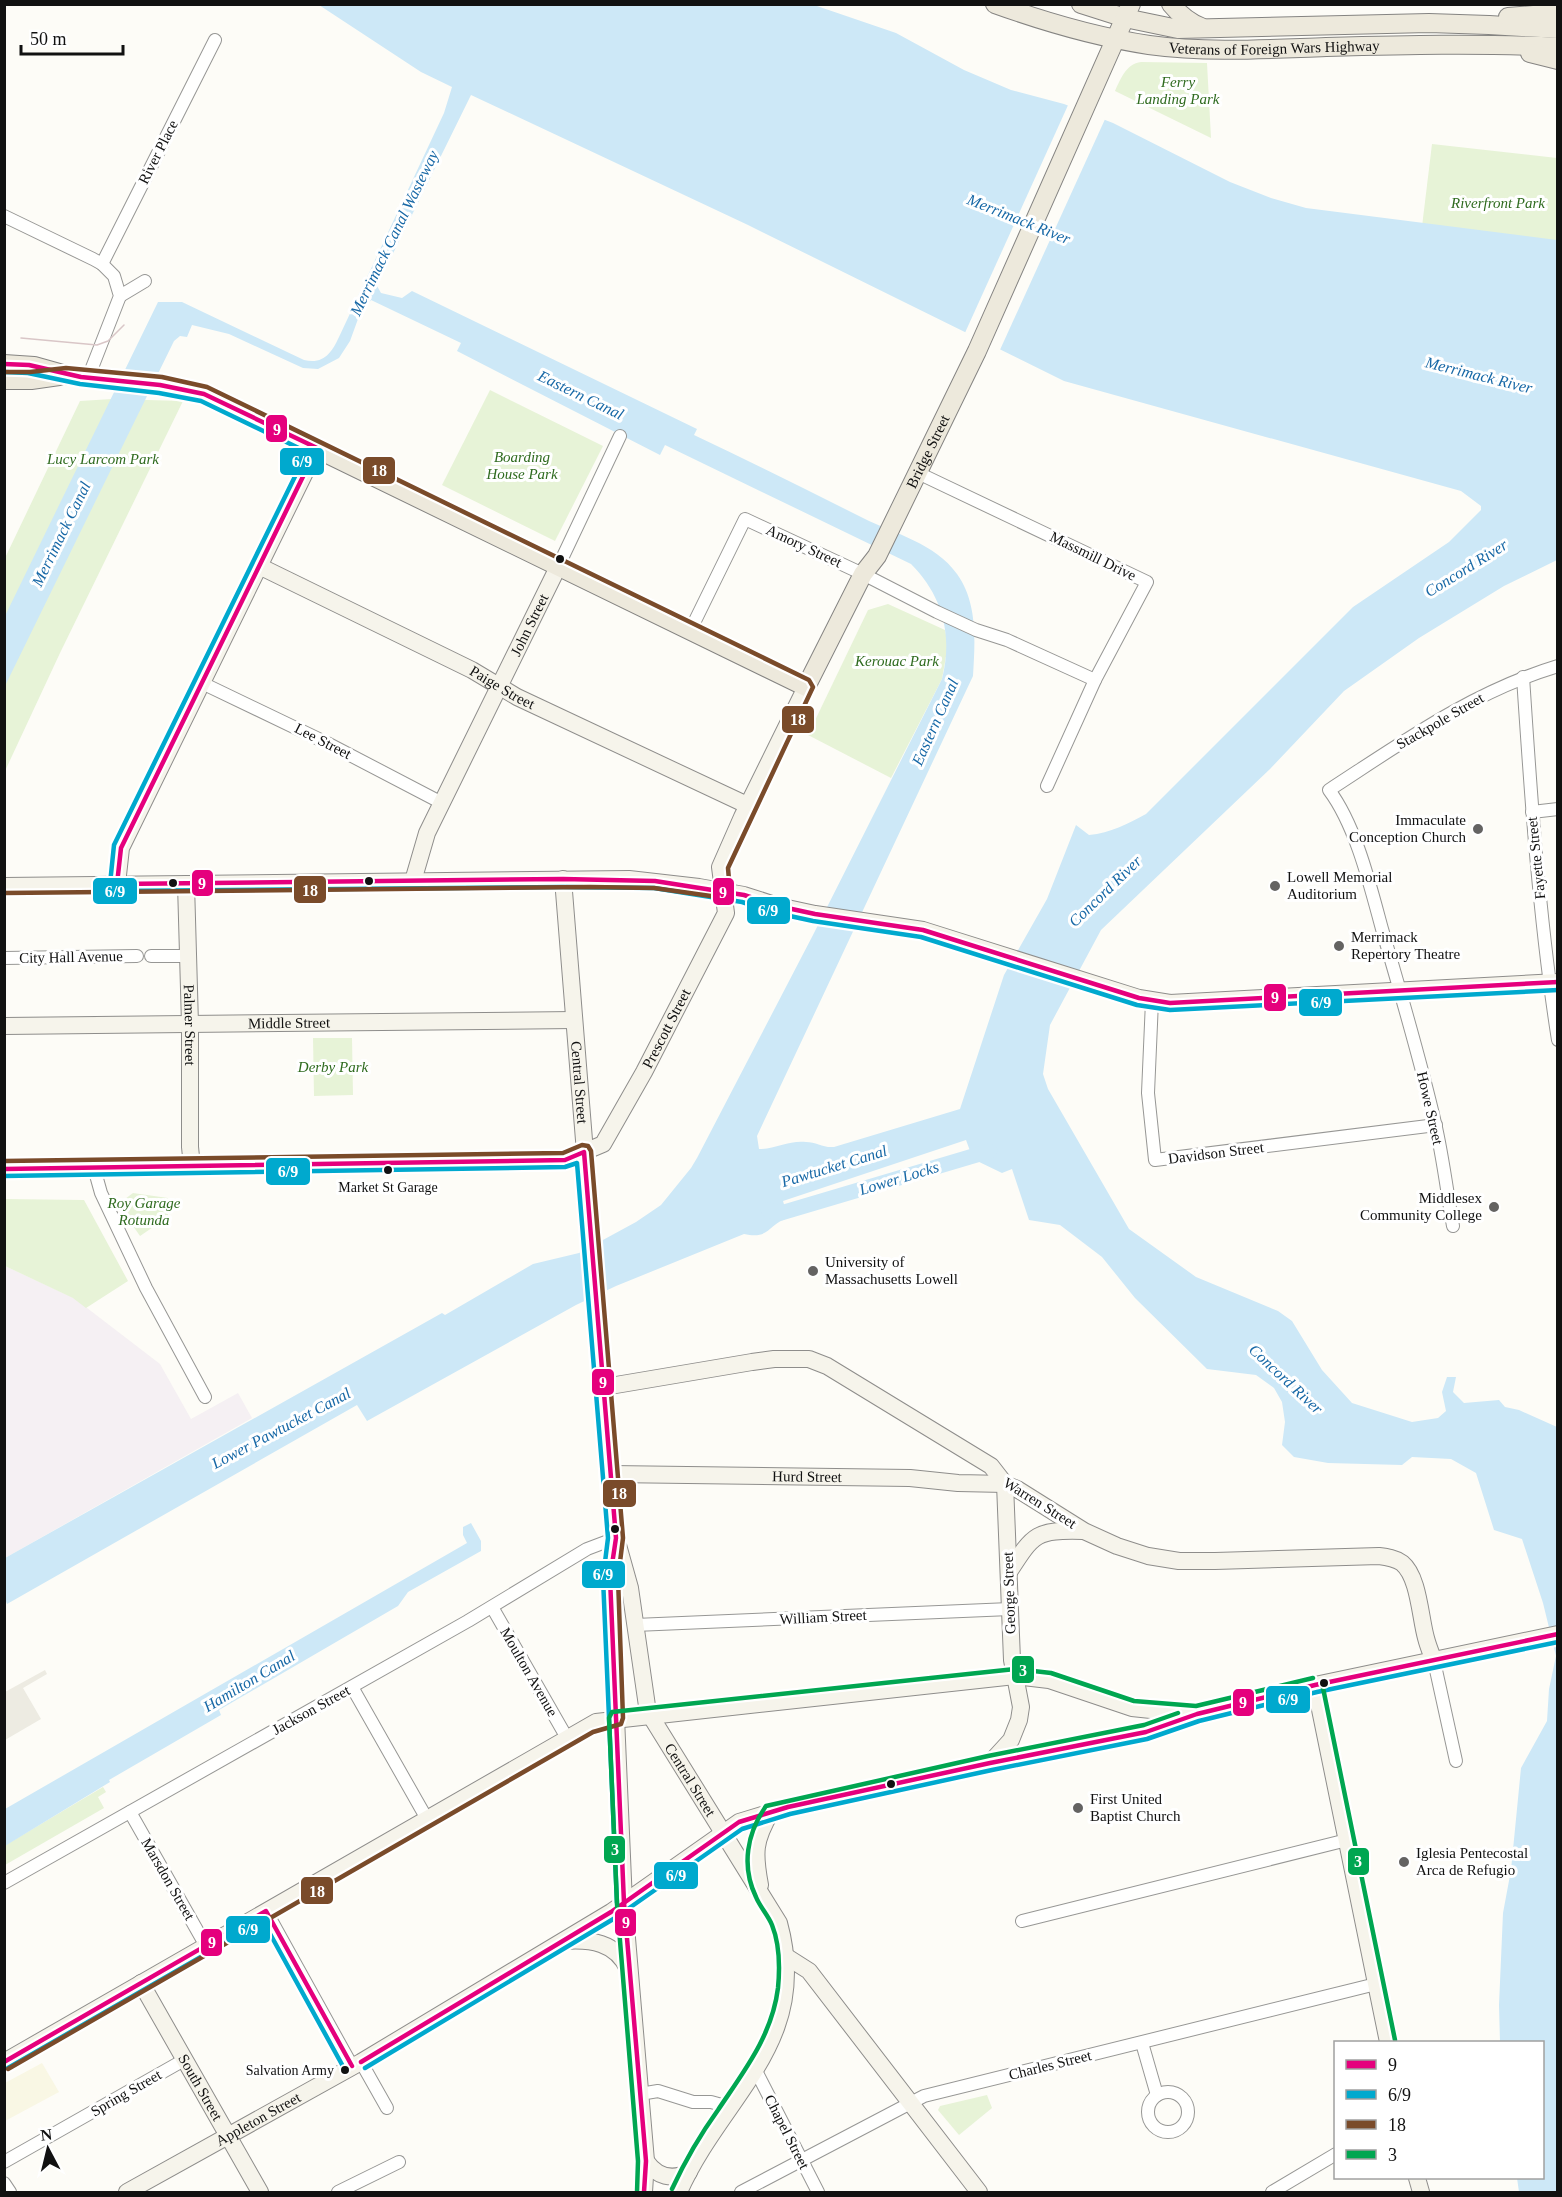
<svg xmlns="http://www.w3.org/2000/svg" width="1562" height="2197" font-family="'Times New Roman',serif">
  <style>
    .industrial { fill: #f5f0f3 }
    .farmland { fill: #f9f7e4 }
    .green { fill: #e7f3d7 }
    .plaza { fill: #edebe2 }
    .water { fill: #cde8f7; fill-rule: evenodd }
    .pier { fill: #fdfcf7 }
    .lines { fill: none; stroke-linecap: round; stroke-linejoin: round }
    .canal { stroke: #cde8f7; stroke-width: 15 }
    .street-casing { stroke: #979795; stroke-width: 14 }
    .secondary-casing { stroke: #8e8d8b; stroke-width: 18 }
    .primary-casing { stroke: #858482; stroke-width: 20 }
    .street { stroke: #fffffe; stroke-width: 12 }
    .secondary { stroke: #f6f4eb; stroke-width: 16 }
    .primary { stroke: #ede9dc; stroke-width: 18 }
    .tram { stroke: #d9c6c7; stroke-width: 1.5 }
    .bus-1-casing { stroke: #fff; stroke-width: 9 }
    .bus-2-casing { stroke: #fff; stroke-width: 9 }
    .bus-3-casing { stroke: #fff; stroke-width: 9 }
    .bus-4-casing { stroke: #fff; stroke-width: 9 }
    .bus-1 { stroke: #e5007d; stroke-width: 4.5 }
    .bus-2 { stroke: #00a9ce; stroke-width: 4.5 }
    .bus-3 { stroke: #7a4b2a; stroke-width: 4.5 }
    .bus-4 { stroke: #00a651; stroke-width: 4.5 }
    .bus-dot { fill: #111; stroke: #fff; stroke-width: 2 }
    .poi-dot { fill: #646362; stroke: #fff; stroke-width: 2 }
    .labels { text-anchor: middle; dominant-baseline: central; stroke-width: 6; stroke-linejoin: round; paint-order: stroke }
    .bus-label { font-size: 14px; fill: #111; stroke: #fff }
    .street-label { font-size: 15px; fill: #111; stroke: #fff }
    .park-label { font-size: 15px; font-style: italic; fill: #2f6b1f; stroke: #fff }
    .poi-label { font-size: 15px; fill: #111; stroke: #fff; text-anchor: start }
    .water-label { font-size: 16px; font-style: italic; fill: #1768a6; stroke: #fff }
    .line-badge { stroke: #fff; stroke-width: 2 }
    .badge-label { font-size: 16px; text-anchor: middle; font-weight: bold; fill: #fff }
  </style>
  <rect width="100%" height="100%" fill="#fdfcf7"/>
  <polygon class="industrial" points="5,1266 74,1298 160,1364 191,1419 238,1393 252,1418 5,1558"/>
  <polygon class="farmland" points="42,2063 59,2092 5,2121 5,2083"/>
  <g class="green">
    <path d="M1141,62L1207,63L1211,138L1115,91C1121,78 1126,64 1141,62Z"/>
    <polygon points="1432,144 1557,158 1557,263 1420,243"/>
    <polygon points="490,390 603,446 555,541 442,485"/>
    <polygon points="112,399 183,401 60,653 5,771 5,558 80,401"/>
    <polygon points="888,604 945,630 948,645 942,679 891,778 808,735 868,610"/>
    <polygon points="313,1038 352,1038 353,1095 314,1096"/>
    <polygon points="133,1193 168,1198 168,1217 140,1236 122,1210 125,1199"/>
    <polygon points="6,1199 84,1200 128,1281 86,1308 73,1298 5,1266"/>
    <polygon points="103,1787 106,1792 98,1797 104,1808 5,1865 4,1846"/>
    <polygon points="987,2095 992,2108 959,2135 938,2110 940,2106"/>
  </g>
  <polygon class="plaza" points="45,1670 47,1674 23,1688 41,1719 5,1740 5,1692"/>
  <g class="water">
    <path d="M319,5H814L896,33L964,70L1011,90L1064,104L1113,123L1230,182L1271,198L1306,208L1557,240V560L1504,586L1419,638L1344,691L1270,769L1101,930L1050,1025L1043,1074L1048,1089L1129,1229L1196,1277L1278,1311L1292,1321L1322,1370L1352,1403L1412,1422L1438,1418L1446,1411L1442,1392L1447,1377H1456L1453,1392L1464,1403L1499,1400L1505,1407L1519,1410L1557,1427V2192H1519L1517,2178H1542V2042H1500L1499,2005L1503,1913L1511,1870L1521,1768L1547,1721L1549,1689L1556,1656L1543,1603L1522,1539L1494,1530L1476,1473L1451,1459L1412,1457L1402,1465L1328,1463L1294,1457L1282,1445L1285,1422L1282,1402L1274,1388L1256,1375L1207,1369L1135,1298L1102,1257L1060,1225L1029,1220L1012,1169L1002,1173L973,1159L966,1140L783,1201L788,1218C768,1224 770,1240 744,1234L616,1286L576,1305L367,1421L357,1405L7,1604L5,1599V1558L442,1313L445,1315L533,1264L579,1253L636,1222L661,1205L691,1168L697,1158L813,935L942,679C953,636 943,596 911,564L665,445L660,455L457,351L461,343L371,300L358,319L350,341L339,358L318,369L303,368L229,334L192,325L187,337L180,336L174,341L5,686L4,618L158,302H182L304,360C324,365 332,352 339,337L444,113L452,87L421,72ZM471,95L748,225L1064,381L1461,491L1481,506V510L1449,542L1353,607L1146,814C1127,824 1111,833 1089,835L1076,825L1047,899L1004,975L960,1109L834,1147C823,1148 816,1142 806,1142C790,1140 775,1149 759,1149L757,1136L973,676C975,642 978,603 957,574C935,543 895,534 863,518C807,490 751,462 694,435L697,429L412,291L402,298L381,293L377,286Z"/>
    <polygon points="471,1523 481,1541 481,1551 408,1592 398,1606 219,1710 221,1715 109,1780 110,1782 5,1846 5,1809 467,1543 463,1535 463,1527"/>
  </g>
  <polygon class="pier" points="1069,103 1106,117 999,352 964,335"/>
  <g class="lines">
    <polyline class="canal" points="768,1210 781,1213 990,1151"/>
    <defs>
      <g id="street">
        <polyline points="4,216 93,259 102,264 114,276 120,296 88,378"/>
        <polyline points="102,264 215,40"/>
        <polyline points="120,296 145,281"/>
        <polyline points="558,567 620,436"/>
        <polyline points="690,631 745,519 863,574 937,612 976,630 1007,640 1095,680 1147,582 918,473"/>
        <path d="M1523,677C1531,798 1539,919 1558,1040"/>
        <polyline points="202,683 327,743 442,803"/>
        <polyline points="1047,786 1095,680"/>
        <polyline points="1532,812 1558,809"/>
        <polyline points="151,956 188,956"/>
        <polyline points="4,958 137,956"/>
        <polyline points="1152,1001 1148,1093 1155,1160 1436,1125"/>
        <polyline points="94,1168 101,1193 146,1288 205,1397"/>
        <path d="M1453,1226C1447,1192 1443,1157 1435,1123C1420,1058 1401,994 1382,929C1370,885 1356,826 1329,790C1403,742 1472,692 1558,666"/>
        <polyline points="492,1607 567,1738"/>
        <polyline points="635,1625 1010,1609"/>
        <polyline points="1434,1661 1456,1761"/>
        <polyline points="352,1687 427,1819"/>
        <polyline points="130,1812 206,1946"/>
        <polyline points="4,1883 468,1621 587,1549 616,1538"/>
        <polyline points="266,1911 352,2066"/>
        <polyline points="1022,1921 1347,1840"/>
        <polyline points="1142,2043 1157,2095"/>
        <polyline points="361,2062 387,2108"/>
        <polyline points="756,2071 818,2192"/>
        <circle cx="1168" cy="2112" r="20"/>
        <polyline points="640,2094 658,2091 693,2102 711,2102 729,2107"/>
        <polyline points="4,2162 184,2060"/>
        <polyline points="4,2183 10,2192"/>
        <polyline points="338,2192 399,2162"/>
        <polyline points="741,2192 924,2096 1376,1984"/>
        <polyline points="1272,2192 1336,2154"/>
      </g>
      <g id="secondary">
        <path id="s1" d="M259,566L472,670L517,697L747,805"/>
        <path id="s2" d="M563,879L616,1538L630,1588L647,1706L650,1715L779,1923C812,2043 722,2095 679,2192"/>
        <path id="s3" d="M413,881L427,833L558,567"/>
        <polyline points="117,884 121,848 317,448"/>
        <path id="s4" d="M186,884L190,1024V1147L192,1166"/>
        <polyline points="4,886 629,879 699,887 744,895 778,906 815,914 923,930 1139,998 1170,1003 1558,982"/>
        <path id="s5" d="M4,1026L574,1020"/>
        <path id="s6" d="M4,1169L565,1160L603,1144L644,1072L726,913L720,867L742,817L806,687"/>
        <path d="M604,1387L752,1362L774,1359H809L827,1366L991,1466L1005,1484L1017,1489L1084,1531L1117,1546L1148,1556L1179,1561H1215L1379,1556C1387,1557 1395,1558 1402,1563C1419,1577 1420,1617 1426,1638C1428,1646 1431,1653 1434,1661"/>
        <path id="s7" d="M611,1474L910,1478L958,1483L1005,1484"/>
        <polyline points="616,1539 612,1557 610,1578 624,1903 646,2161 644,2192"/>
        <path d="M1009,1572C1034,1533 1036,1530 1083,1531"/>
        <polyline points="1315,1685 1388,2042"/>
        <polyline points="990,1763 1011,1740 1019,1720 1021,1707 1012,1660 1005,1484"/>
        <path d="M760,1885C754,1853 754,1841 771,1812"/>
        <path d="M564,1941C590,1939 616,1942 628,1969"/>
        <polyline points="787,1957 809,1971 979,2192"/>
        <path id="s8" d="M141,1983L260,2192"/>
        <polyline points="4,2062 596,1722 1015,1676 1049,1680 1132,1708 1189,1714"/>
        <path d="M646,2161C657,2177 672,2181 689,2172"/>
        <polyline points="1417,2178 1421,2192"/>
        <path id="s9" d="M127,2192L361,2062L611,1912L739,1822L788,1807L990,1763L1146,1732L1197,1714L1315,1685L1558,1634"/>
      </g>
      <g id="primary">
        <path id="s10" d="M995,4C1045,22 1096,37 1149,45C1207,53 1267,49 1326,47C1403,45 1480,43 1558,47"/>
        <polyline points="1081,4 1125,18 1178,29 1429,23 1489,25 1558,29"/>
        <path d="M1171,4C1180,15 1188,22 1201,27"/>
        <polyline points="1508,17 1558,13"/>
        <polyline points="1530,53 1558,60"/>
        <path id="s11" d="M4,364L34,366L66,375L88,378L161,384L204,394L806,687L863,574L877,556L977,351L1131,4"/>
        <polyline points="4,380 31,380 59,376"/>
      </g>
    </defs>
    <use href="#street" class="street-casing"/>
    <use href="#secondary" class="secondary-casing"/>
    <use href="#primary" class="primary-casing"/>
    <use href="#street" class="street"/>
    <use href="#secondary" class="secondary"/>
    <use href="#primary" class="primary"/>
    <polyline class="tram" points="21,338 97,345 108,341 124,325"/>
    <defs>
      <g id="bus-1">
        <polyline points="4,364 29,365 81,377 160,385 204,394 317,448 121,848 117,884 563,879 655,881 744,895 778,906 815,914 923,930 1139,998 1170,1003 1558,982"/>
        <polyline points="4,1169 565,1160 584,1152 616,1538 610,1578 624,1903 646,2161 644,2192"/>
        <polyline points="4,2062 266,1911 352,2066"/>
        <polyline points="361,2062 611,1912 739,1822 788,1807 990,1763 1146,1732 1197,1714 1315,1685 1558,1634"/>
      </g>
      <g id="bus-2">
        <polyline points="4,372 28,373 80,384 159,393 201,401 307,452 114,845 110,884 114,891 563,887 654,888 742,902 776,913 813,921 921,937 1137,1005 1170,1010 1558,990"/>
        <polyline points="4,1176 565,1167 577,1163 608,1538 603,1578 617,1903"/>
        <polyline points="8,2068 263,1921 345,2070"/>
        <polyline points="365,2068 615,1918 742,1829 790,1814 992,1770 1147,1739 1199,1721 1317,1692 1558,1642"/>
      </g>
      <g id="bus-3">
        <polyline points="4,372 30,372 66,368 162,377 207,387 809,680 813,687 728,868 730,892 725,898 654,888 590,887 4,893"/>
        <polyline points="4,1161 563,1153 582,1145 588,1146 591,1151 623,1538 618,1578 623,1718 621,1724 593,1732 8,2069"/>
      </g>
      <g id="bus-4">
        <polyline points="1322,1683 1395,2040"/>
        <path d="M672,2189C685,2161 700,2135 718,2110C744,2071 772,2036 778,1988C780,1967 780,1945 772,1925C768,1915 760,1907 756,1897C741,1866 747,1833 766,1806L988,1756L1144,1725L1178,1713"/>
        <polyline points="637,2192 638,2161 617,1904 609,1718 612,1712 1015,1669 1051,1673 1134,1701 1196,1706 1313,1678"/>
      </g>
    </defs>
    <use href="#bus-1" class="bus-1-casing"/>
    <use href="#bus-2" class="bus-2-casing"/>
    <use href="#bus-3" class="bus-3-casing"/>
    <use href="#bus-4" class="bus-4-casing"/>
    <use href="#bus-1" class="bus-1"/>
    <use href="#bus-2" class="bus-2"/>
    <use href="#bus-3" class="bus-3"/>
    <use href="#bus-4" class="bus-4"/>
  </g>
  <g class="bus-dot">
    <circle cx="560" cy="559" r="5"/>
    <circle cx="369" cy="881" r="5"/>
    <circle cx="173" cy="883" r="5"/>
    <circle cx="388" cy="1170" r="5"/>
    <circle cx="615" cy="1529" r="5"/>
    <circle cx="1324" cy="1683" r="5"/>
    <circle cx="891" cy="1784" r="5"/>
    <circle cx="345" cy="2070" r="5"/>
  </g>
  <g class="poi-dot">
    <circle cx="1478" cy="829" r="6"/>
    <circle cx="1275" cy="886" r="6"/>
    <circle cx="1339" cy="946" r="6"/>
    <circle cx="1494" cy="1207" r="6"/>
    <circle cx="813" cy="1271" r="6"/>
    <circle cx="1078" cy="1808" r="6"/>
    <circle cx="1404" cy="1862" r="6"/>
  </g>
  <g class="labels">
    <g class="bus-label">
      <text x="388" y="1187">Market St Garage</text>
      <text x="334" y="2070" text-anchor="end">Salvation Army</text>
    </g>
    <g class="street-label">
      <text stroke="none"><textPath href="#s10" startOffset="285">Veterans of Foreign Wars Highway</textPath></text>
      <text transform="translate(158 152) rotate(-63)">River Place</text>
      <text stroke="none"><textPath href="#s11" startOffset="1138">Bridge Street</textPath></text>
      <text transform="translate(804 546) rotate(25)">Amory Street</text>
      <text transform="translate(1093 556) rotate(26)">Massmill Drive</text>
      <text stroke="none"><textPath href="#s3" startOffset="282">John Street</textPath></text>
      <text stroke="none"><textPath href="#s1" startOffset="272">Paige Street</textPath></text>
      <text transform="translate(1440 721) rotate(-30)">Stackpole Street</text>
      <text transform="translate(323 741) rotate(27)">Lee Street</text>
      <text transform="translate(1536 858) rotate(-96)">Fayette Street</text>
      <text transform="translate(71 957) rotate(-1)">City Hall Avenue</text>
      <text stroke="none"><textPath href="#s5" startOffset="285">Middle Street</textPath></text>
      <text stroke="none"><textPath href="#s4" startOffset="141">Palmer Street</textPath></text>
      <text stroke="none"><textPath href="#s6" startOffset="734">Prescott Street</textPath></text>
      <text stroke="none"><textPath href="#s2" startOffset="204">Central Street</textPath></text>
      <text transform="translate(1430 1108) rotate(77)">Howe Street</text>
      <text transform="translate(1216 1153) rotate(-7)">Davidson Street</text>
      <text stroke="none"><textPath href="#s7" startOffset="196">Hurd Street</textPath></text>
      <text transform="translate(1040 1503) rotate(32)">Warren Street</text>
      <text transform="translate(1009 1593) rotate(-92)">George Street</text>
      <text transform="translate(823 1617) rotate(-3)">William Street</text>
      <text transform="translate(529 1672) rotate(60)">Moulton Avenue</text>
      <text transform="translate(311 1710) rotate(-29)">Jackson Street</text>
      <text stroke="none"><textPath href="#s2" startOffset="918">Central Street</textPath></text>
      <text transform="translate(168 1879) rotate(60)">Marsdon Street</text>
      <text transform="translate(1050 2065) rotate(-14)">Charles Street</text>
      <text stroke="none"><textPath href="#s8" startOffset="120">South Street</textPath></text>
      <text transform="translate(126 2093) rotate(-30)">Spring Street</text>
      <text stroke="none"><textPath href="#s9" startOffset="150">Appleton Street</textPath></text>
      <text transform="translate(787 2132) rotate(63)">Chapel Street</text>
    </g>
    <g class="park-label">
      <text x="1178" y="82">Ferry<tspan x="1178" dy="17">Landing Park</tspan></text>
      <text x="1498" y="203">Riverfront Park</text>
      <text x="522" y="457">Boarding<tspan x="522" dy="17">House Park</tspan></text>
      <text x="103" y="459">Lucy Larcom Park</text>
      <text x="897" y="661">Kerouac Park</text>
      <text x="333" y="1067">Derby Park</text>
      <text x="144" y="1203">Roy Garage<tspan x="144" dy="17">Rotunda</tspan></text>
    </g>
    <g class="poi-label">
      <text x="1466" y="820" text-anchor="end">Immaculate<tspan x="1466" dy="17">Conception Church</tspan></text>
      <text x="1287" y="877">Lowell Memorial<tspan x="1287" dy="17">Auditorium</tspan></text>
      <text x="1351" y="937">Merrimack<tspan x="1351" dy="17">Repertory Theatre</tspan></text>
      <text x="1482" y="1198" text-anchor="end">Middlesex<tspan x="1482" dy="17">Community College</tspan></text>
      <text x="825" y="1262">University of<tspan x="825" dy="17">Massachusetts Lowell</tspan></text>
      <text x="1090" y="1799">First United<tspan x="1090" dy="17">Baptist Church</tspan></text>
      <text x="1416" y="1853">Iglesia Pentecostal<tspan x="1416" dy="17">Arca de Refugio</tspan></text>
    </g>
    <g class="water-label">
      <text transform="translate(1019 219) rotate(22)">Merrimack River</text>
      <text transform="translate(394 233) rotate(-64)">Merrimack Canal Wasteway</text>
      <text transform="translate(1479 375) rotate(14)">Merrimack River</text>
      <text transform="translate(581 395) rotate(26)">Eastern Canal</text>
      <text transform="translate(61 534) rotate(-64)">Merrimack Canal</text>
      <text transform="translate(1466 568) rotate(-32)">Concord River</text>
      <text transform="translate(935 722) rotate(-66)">Eastern Canal</text>
      <text transform="translate(1105 891) rotate(-44)">Concord River</text>
      <text transform="translate(834 1166) rotate(-17)">Pawtucket Canal</text>
      <text transform="translate(899 1178) rotate(-17)">Lower Locks</text>
      <text transform="translate(1286 1379) rotate(43)">Concord River</text>
      <text transform="translate(281 1428) rotate(-28)">Lower Pawtucket Canal</text>
      <text transform="translate(249 1681) rotate(-31)">Hamilton Canal</text>
    </g>
  </g>
  <g class="line-badge">
    <rect x="265" y="414" width="23" height="29" rx="6" fill="#e5007d"/>
    <rect x="279" y="447" width="46" height="29" rx="6" fill="#00a9ce"/>
    <rect x="362" y="456" width="34" height="29" rx="6" fill="#7a4b2a"/>
    <rect x="781" y="705" width="34" height="29" rx="6" fill="#7a4b2a"/>
    <rect x="191" y="869" width="23" height="28" rx="6" fill="#e5007d"/>
    <rect x="293" y="875" width="34" height="29" rx="6" fill="#7a4b2a"/>
    <rect x="92" y="877" width="46" height="28" rx="6" fill="#00a9ce"/>
    <rect x="712" y="877" width="23" height="29" rx="6" fill="#e5007d"/>
    <rect x="746" y="896" width="45" height="29" rx="6" fill="#00a9ce"/>
    <rect x="1263" y="983" width="24" height="29" rx="6" fill="#e5007d"/>
    <rect x="1298" y="988" width="45" height="29" rx="6" fill="#00a9ce"/>
    <rect x="265" y="1157" width="46" height="29" rx="6" fill="#00a9ce"/>
    <rect x="591" y="1368" width="24" height="28" rx="6" fill="#e5007d"/>
    <rect x="602" y="1479" width="35" height="29" rx="6" fill="#7a4b2a"/>
    <rect x="581" y="1560" width="45" height="29" rx="6" fill="#00a9ce"/>
    <rect x="1011" y="1655" width="24" height="29" rx="6" fill="#00a651"/>
    <rect x="1265" y="1685" width="46" height="29" rx="6" fill="#00a9ce"/>
    <rect x="1232" y="1688" width="23" height="29" rx="6" fill="#e5007d"/>
    <rect x="603" y="1835" width="23" height="29" rx="6" fill="#00a651"/>
    <rect x="1347" y="1847" width="23" height="29" rx="6" fill="#00a651"/>
    <rect x="653" y="1861" width="46" height="29" rx="6" fill="#00a9ce"/>
    <rect x="300" y="1876" width="34" height="29" rx="6" fill="#7a4b2a"/>
    <rect x="614" y="1908" width="23" height="29" rx="6" fill="#e5007d"/>
    <rect x="225" y="1915" width="46" height="29" rx="6" fill="#00a9ce"/>
    <rect x="200" y="1928" width="23" height="29" rx="6" fill="#e5007d"/>
  </g>
  <g class="badge-label">
    <text x="277" y="435">9</text>
    <text x="302" y="467">6/9</text>
    <text x="379" y="476">18</text>
    <text x="798" y="725">18</text>
    <text x="202" y="889">9</text>
    <text x="310" y="896">18</text>
    <text x="115" y="897">6/9</text>
    <text x="723" y="898">9</text>
    <text x="768" y="916">6/9</text>
    <text x="1275" y="1003">9</text>
    <text x="1321" y="1008">6/9</text>
    <text x="288" y="1177">6/9</text>
    <text x="603" y="1388">9</text>
    <text x="619" y="1499">18</text>
    <text x="603" y="1580">6/9</text>
    <text x="1023" y="1676">3</text>
    <text x="1288" y="1705">6/9</text>
    <text x="1243" y="1708">9</text>
    <text x="615" y="1855">3</text>
    <text x="1358" y="1867">3</text>
    <text x="676" y="1881">6/9</text>
    <text x="317" y="1897">18</text>
    <text x="626" y="1928">9</text>
    <text x="248" y="1935">6/9</text>
    <text x="212" y="1948">9</text>
  </g>
  <rect width="1562" height="2197" fill="none" stroke="#111111" stroke-width="12"/>
  <rect x="1334" y="2041" width="210" height="138" fill="#ffffff" stroke="#a0a0a0" stroke-width="1.5"/>
  <rect x="1346" y="2060" width="30" height="9" fill="#e5007d" stroke="#a0a0a0" stroke-width="1.5"/>
  <text x="1388" y="2071" font-size="18" fill="#111111">9</text>
  <rect x="1346" y="2090" width="30" height="9" fill="#00a9ce" stroke="#a0a0a0" stroke-width="1.5"/>
  <text x="1388" y="2101" font-size="18" fill="#111111">6/9</text>
  <rect x="1346" y="2120" width="30" height="9" fill="#7a4b2a" stroke="#a0a0a0" stroke-width="1.5"/>
  <text x="1388" y="2131" font-size="18" fill="#111111">18</text>
  <rect x="1346" y="2150" width="30" height="9" fill="#00a651" stroke="#a0a0a0" stroke-width="1.5"/>
  <text x="1388" y="2161" font-size="18" fill="#111111">3</text>
  <g transform="translate(48 2149) rotate(353)" stroke="#ffffff" stroke-width="4.5" paint-order="stroke">
  <path d="M0-4.5L10 22L0 15L-10 22Z" fill="#111111"/>
  <text y="-9" font-size="16" font-weight="bold" text-anchor="middle" fill="#111111">N</text>
  </g>
  <path d="M21 45v9h102v-9" fill="none" stroke="#111111" stroke-width="3"/>
  <text x="30" y="45" font-size="18" fill="#111111" stroke="#ffffff" stroke-width="4.5" paint-order="stroke">50 m</text>
</svg>
